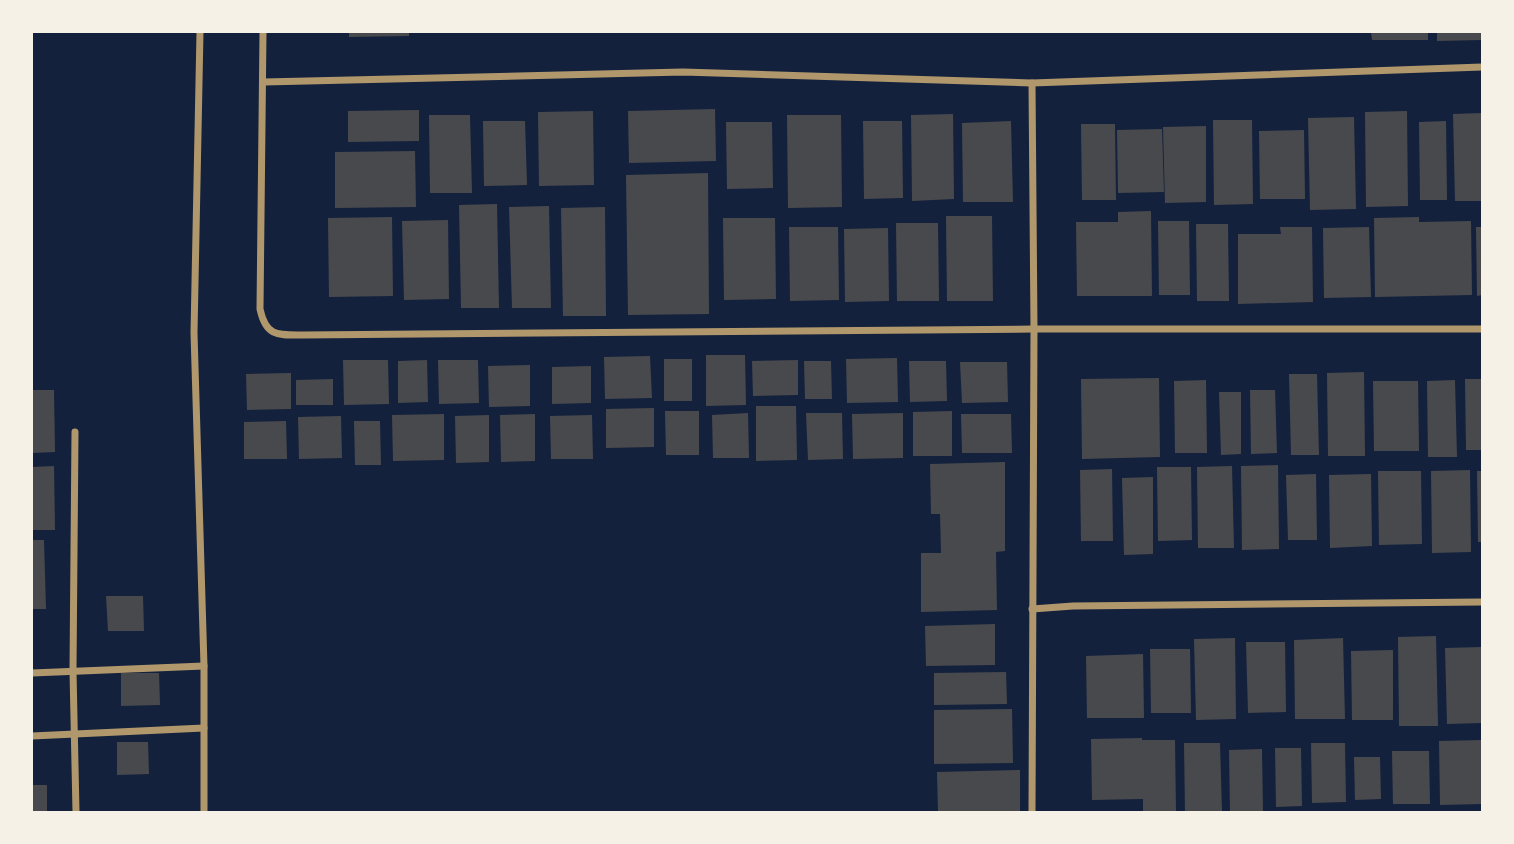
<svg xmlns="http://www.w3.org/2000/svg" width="1514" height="844" font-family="Quicksand,sans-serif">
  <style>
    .building { fill: #48494c }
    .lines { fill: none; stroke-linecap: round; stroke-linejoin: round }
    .minor { stroke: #b1986c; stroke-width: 7 }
  </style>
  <rect width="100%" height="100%" fill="#14213d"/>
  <g class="building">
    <polygon points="349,32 409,32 409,36 349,37"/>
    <polygon points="1371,32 1428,32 1428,40 1372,40"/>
    <polygon points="1437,32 1482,32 1482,40 1437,41"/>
    <polygon points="715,109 716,161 629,163 628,111"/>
    <polygon points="419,110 419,141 348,142 348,111"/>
    <polygon points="593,111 594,185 539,186 538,112"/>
    <polygon points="1407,111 1408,206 1366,207 1365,112"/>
    <polygon points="1482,113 1482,201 1455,201 1453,114"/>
    <polygon points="953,114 954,199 912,201 911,115"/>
    <polygon points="429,115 470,115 472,193 430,193"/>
    <polygon points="787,115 841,115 842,207 788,208"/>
    <polygon points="1354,117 1356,209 1310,210 1308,118"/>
    <polygon points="1213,120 1252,120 1253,204 1214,205"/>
    <polygon points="483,121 525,121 527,185 484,186"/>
    <polygon points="863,121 902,121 903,198 864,199"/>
    <polygon points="1011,121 1013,202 963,202 962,123"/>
    <polygon points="1446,121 1447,200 1420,200 1419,122"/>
    <polygon points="726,122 772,122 773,188 727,189"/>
    <polygon points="1081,124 1115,124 1116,200 1082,200"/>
    <polygon points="1206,126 1206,202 1165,203 1163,127"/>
    <polygon points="1162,129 1164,192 1118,193 1117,130"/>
    <polygon points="1304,130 1305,199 1260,199 1259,131"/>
    <polygon points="415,151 416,207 335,208 335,152"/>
    <polygon points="708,173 709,314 628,315 626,175"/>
    <polygon points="497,204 499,308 461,308 459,205"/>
    <polygon points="549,206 551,308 512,308 509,207"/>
    <polygon points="605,207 606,316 563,316 561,208"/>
    <polygon points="1151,211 1152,296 1077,296 1076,222 1118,222 1118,212"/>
    <polygon points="946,216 992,216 993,301 947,301"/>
    <polygon points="392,217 393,296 329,297 328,218"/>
    <polygon points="1419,217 1419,222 1471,221 1472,295 1375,297 1374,218"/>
    <polygon points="723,218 775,218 776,299 724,300"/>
    <polygon points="448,220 449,299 404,300 402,221"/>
    <polygon points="1158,221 1189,221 1190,295 1159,295"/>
    <polygon points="896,223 938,223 939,301 897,301"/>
    <polygon points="1196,224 1228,224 1229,301 1197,301"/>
    <polygon points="789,227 838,227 839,300 790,301"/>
    <polygon points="1280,227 1312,227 1313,302 1238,304 1238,234 1281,234"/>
    <polygon points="1369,227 1371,297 1324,298 1323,228"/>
    <polygon points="1476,227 1482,227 1482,295 1477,296"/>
    <polygon points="888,228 889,301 845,302 844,229"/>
    <polygon points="706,355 745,355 746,405 706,406"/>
    <polygon points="650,356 652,398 605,399 604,357"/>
    <polygon points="897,358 898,402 847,403 846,359"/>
    <rect x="664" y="359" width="28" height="42"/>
    <polygon points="343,360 388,360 389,404 344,405"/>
    <polygon points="427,360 428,402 398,403 398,361"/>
    <polygon points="438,360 478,360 479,403 439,404"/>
    <polygon points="798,360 798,395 753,396 752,361"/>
    <polygon points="804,361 831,361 832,399 805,399"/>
    <polygon points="909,361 946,361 947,401 910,402"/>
    <polygon points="960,362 1007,362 1008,402 962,403"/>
    <polygon points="530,365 530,406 489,407 488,366"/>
    <polygon points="591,366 591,403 552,404 552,367"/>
    <polygon points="1364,372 1365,456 1328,456 1327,373"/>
    <polygon points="291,373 291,409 247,410 246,374"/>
    <polygon points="1289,374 1317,374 1319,455 1291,455"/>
    <polygon points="1159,378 1160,457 1082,459 1081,379"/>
    <polygon points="333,379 333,405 296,405 296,380"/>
    <polygon points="1465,379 1482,379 1482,450 1466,450"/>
    <polygon points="1206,380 1207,453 1175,453 1174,381"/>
    <polygon points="1455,380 1457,457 1428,457 1427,381"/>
    <polygon points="1373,381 1418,381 1419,451 1374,451"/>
    <polygon points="32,390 54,390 55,452 32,453"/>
    <polygon points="1250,390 1275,390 1277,453 1251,454"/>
    <polygon points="1219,392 1241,392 1241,454 1221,455"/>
    <polygon points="756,406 796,406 797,460 756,461"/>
    <polygon points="654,408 654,447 606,448 606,409"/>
    <polygon points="665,411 699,411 699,455 666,455"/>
    <polygon points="952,411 952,456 913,456 913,412"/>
    <polygon points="748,413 749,458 713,458 712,415"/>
    <polygon points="806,413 842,413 843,459 808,460"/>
    <polygon points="903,413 903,458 853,459 852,414"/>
    <polygon points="444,414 444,460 393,461 392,415"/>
    <polygon points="535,414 535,461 501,462 500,415"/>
    <polygon points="961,414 1011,414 1012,453 962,453"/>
    <polygon points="489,415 489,462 456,463 455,416"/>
    <polygon points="592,415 593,459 551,459 550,416"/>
    <polygon points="341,416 342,458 299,459 298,417"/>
    <polygon points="286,421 287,459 244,459 244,422"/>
    <polygon points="354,421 380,421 381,465 355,465"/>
    <polygon points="1005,462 1005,551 996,552 997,610 921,612 921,553 941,553 940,514 931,514 930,464"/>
    <polygon points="1278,465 1279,549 1242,550 1241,466"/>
    <polygon points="54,466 55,530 32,530 32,467"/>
    <polygon points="1232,466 1234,548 1198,548 1197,467"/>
    <polygon points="1157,467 1191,467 1192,540 1158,541"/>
    <polygon points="1112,469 1113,541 1081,541 1080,470"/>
    <polygon points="1470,470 1471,552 1432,553 1431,471"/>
    <polygon points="1378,471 1421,471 1422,544 1379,545"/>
    <polygon points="1477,471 1482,471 1482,542 1478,542"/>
    <polygon points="1316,474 1317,540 1288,540 1286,475"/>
    <polygon points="1371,474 1372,546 1330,548 1329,475"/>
    <polygon points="1153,477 1153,554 1124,555 1122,478"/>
    <polygon points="32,540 44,540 46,609 32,609"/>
    <polygon points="106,596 143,596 144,631 108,631"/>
    <polygon points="995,624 995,665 926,666 925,626"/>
    <polygon points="1436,636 1438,726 1399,726 1398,637"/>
    <polygon points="1235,638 1236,719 1196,720 1194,639"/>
    <polygon points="1343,638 1345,719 1295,719 1294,640"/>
    <polygon points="1246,642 1285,642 1286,712 1248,713"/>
    <polygon points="1482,647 1482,723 1447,724 1445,648"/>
    <polygon points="1150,649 1190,649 1191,713 1151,713"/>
    <polygon points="1393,650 1393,720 1352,720 1351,651"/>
    <polygon points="1143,654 1144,718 1087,718 1086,656"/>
    <polygon points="1006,672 1007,704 934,705 934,673"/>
    <polygon points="121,673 159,673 160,705 121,706"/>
    <polygon points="1012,709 1013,763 934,764 934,710"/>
    <polygon points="1142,738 1142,740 1175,740 1176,812 1143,812 1143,799 1092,800 1091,739"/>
    <polygon points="1482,740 1482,804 1440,805 1439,741"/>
    <polygon points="117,742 148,742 149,774 117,775"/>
    <polygon points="1184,743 1220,743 1222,812 1185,812"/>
    <polygon points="1311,743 1345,743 1346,802 1312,803"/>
    <polygon points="1275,748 1301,748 1302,806 1276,807"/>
    <polygon points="1262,749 1263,812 1230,812 1229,750"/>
    <polygon points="1392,751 1429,751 1430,804 1393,804"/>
    <polygon points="1354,757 1380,757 1381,799 1355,800"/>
    <polygon points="1020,770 1020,812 938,812 937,772"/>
    <rect x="32" y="785" width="15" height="27"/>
  </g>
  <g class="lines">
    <g class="minor">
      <polyline points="200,32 194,333 204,666 204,812"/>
      <path d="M263,32L260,309C266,337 278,335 303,335L1034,329H1482"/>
      <polyline points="264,82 683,72 1032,83 1482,67"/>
      <polyline points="1032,83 1034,329 1032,812"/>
      <polyline points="75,432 73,671 76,812"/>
      <polyline points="1032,609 1073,606 1482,602"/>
      <polyline points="32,673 204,666"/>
      <polyline points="32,736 204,728"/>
    </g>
  </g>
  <rect width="1514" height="844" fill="none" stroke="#f6f1e7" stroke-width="66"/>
</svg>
